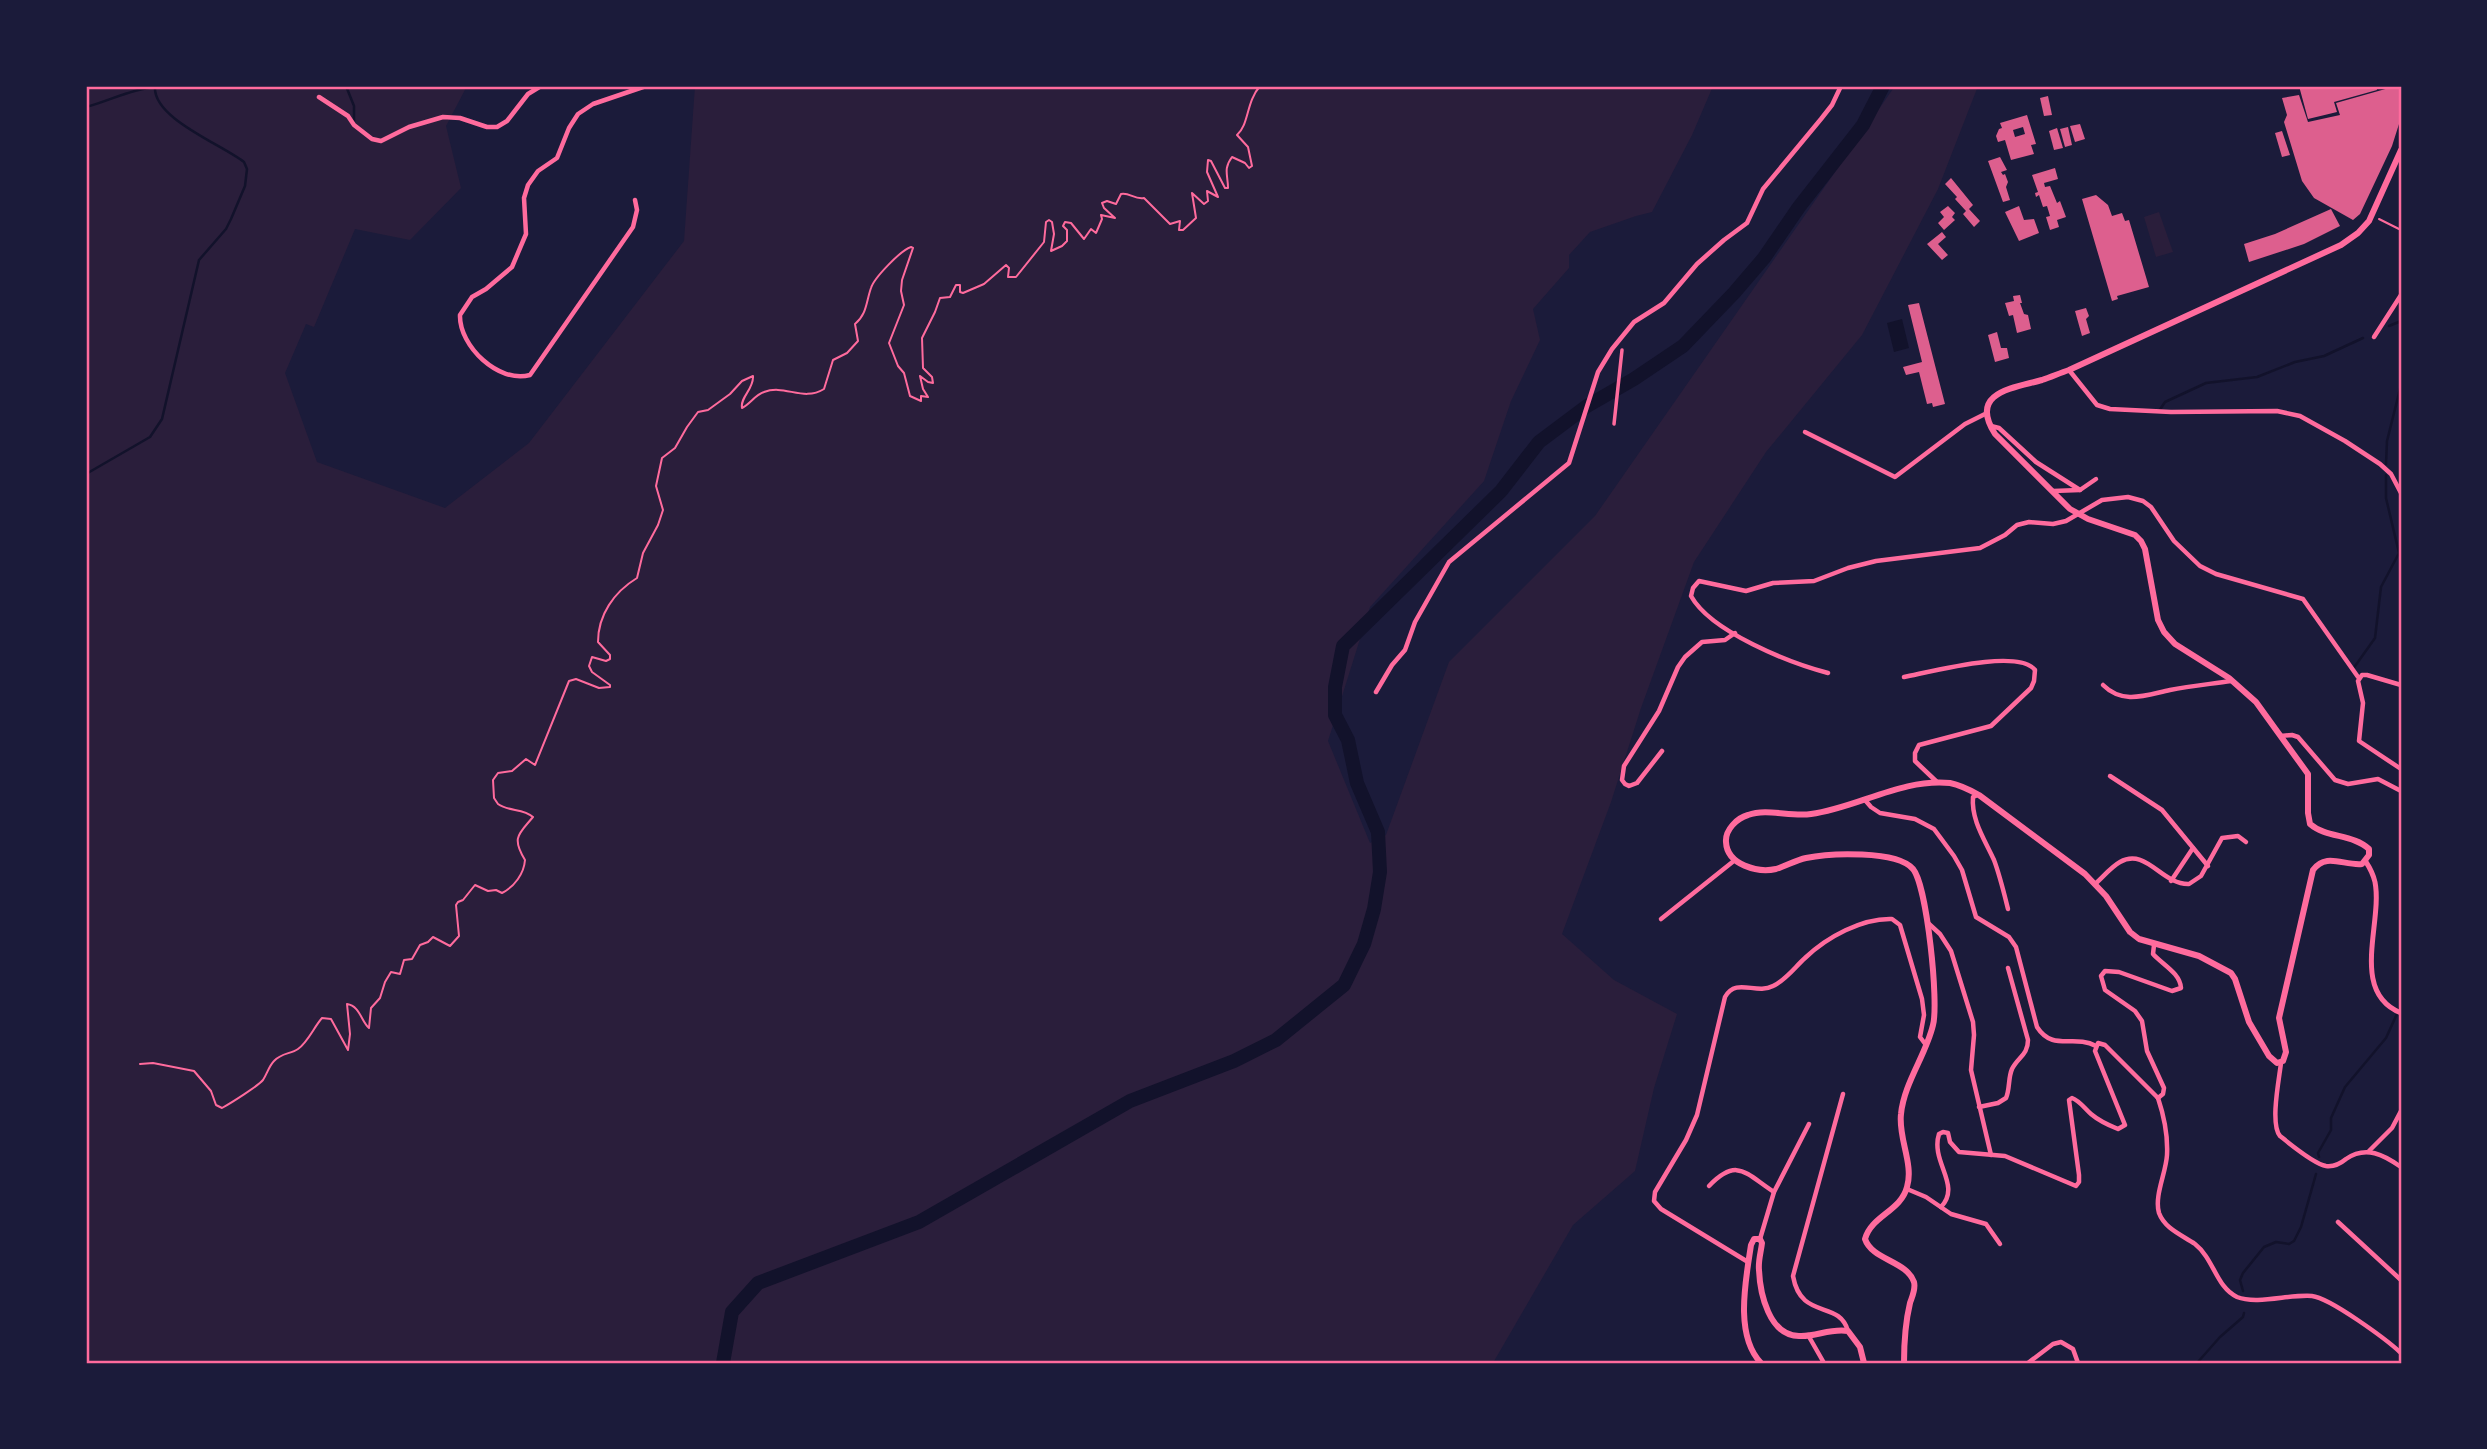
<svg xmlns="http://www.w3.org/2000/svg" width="2487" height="1449" font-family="'PT Serif',serif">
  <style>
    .green { fill: #2a1e3b }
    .water { fill: #12122b }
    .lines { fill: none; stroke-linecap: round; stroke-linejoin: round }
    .stream { stroke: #12122b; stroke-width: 2.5 }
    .river { stroke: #12122b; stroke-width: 14 }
    .building { fill: #dd5f8e; fill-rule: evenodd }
    .path { stroke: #ff6b9d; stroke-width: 2 }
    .pedestrian { stroke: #ff6b9d; stroke-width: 3.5 }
    .minor { stroke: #ff6b9d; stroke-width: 4.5 }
    .tertiary { stroke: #ff6b9d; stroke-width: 5 }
    .secondary { stroke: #ff6b9d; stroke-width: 6 }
    .neatline { fill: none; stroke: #ff6b9d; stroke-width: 2.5 }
  </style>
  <rect width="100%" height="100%" fill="#1b1b3a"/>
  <g class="green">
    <polygon points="86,86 467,86 446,126 461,188 410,240 355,229 314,327 306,324 285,373 317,462 445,508 529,443 684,241 695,86 1713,86 1692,135 1652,212 1636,216 1590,232 1569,255 1569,268 1533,309 1540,340 1511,401 1484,481 1370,607 1328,741 1370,843 1386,835 1449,662 1595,516 1895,86 1978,86 1938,189 1862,335 1766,452 1694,562 1641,708 1611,802 1562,934 1614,980 1677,1014 1654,1088 1635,1171 1573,1225 1493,1363 86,1363"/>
    <polygon points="2159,212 2173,252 2156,257 2144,217"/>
  </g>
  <polygon class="water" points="1902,319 1909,348 1894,352 1887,323"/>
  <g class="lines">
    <g class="stream">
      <polyline points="346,86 354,106 354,122"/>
      <path d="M86,107C109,101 131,89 155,87"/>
      <polyline points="2389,326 2401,321"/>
      <polyline points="2159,411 2165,402 2206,383 2257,377 2295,362 2324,356 2363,338"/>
      <polyline points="2386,464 2387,441 2401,385"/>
      <path d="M86,474L150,437L162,419L199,260L226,229L231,219L245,186L247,169L244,162C221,144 152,118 155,86"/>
      <polyline points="2353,669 2375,638 2381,587 2399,553 2386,498 2386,475"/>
      <polyline points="2319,1157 2318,1153 2331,1130 2331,1118 2345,1087 2386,1038 2401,1005"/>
      <polyline points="2243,1291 2240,1280 2243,1273 2264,1247 2276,1242 2289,1244 2294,1241 2301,1227 2316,1174"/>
      <polyline points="2197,1363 2220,1337 2243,1317 2244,1313"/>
    </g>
    <polyline class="river" points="723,1363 732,1312 758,1283 919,1222 1130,1101 1234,1061 1276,1040 1344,985 1364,944 1374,909 1380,872 1378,832 1357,783 1348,740 1335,715 1335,687 1343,646 1501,491 1539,442 1587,406 1634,379 1683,346 1734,293 1764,258 1799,207 1863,125 1883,86"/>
  </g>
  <g class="building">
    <polygon points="2299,86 2376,86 2377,90 2334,102 2337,112 2308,119"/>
    <polygon points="2396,86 2399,86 2401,98 2399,124 2392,146 2360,214 2353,220 2314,198 2302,181 2284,122 2287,115 2282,98 2299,95 2308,122 2340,115 2336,103"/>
    <polygon points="2048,96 2052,115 2044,116 2040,98"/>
    <path d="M2027,115L2036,144L2031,145L2034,154L2011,160L2005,140L1998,142L1996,136L1999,129L2002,128L2000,123ZM2023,127L2025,134L2015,137L2013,130Z"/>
    <polygon points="2080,124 2085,139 2075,142 2070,126"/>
    <polygon points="2068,127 2072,145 2065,147 2060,129"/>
    <polygon points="2057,128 2063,148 2054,150 2049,131"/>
    <polygon points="2282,131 2290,155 2282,157 2275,133"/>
    <polygon points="2000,157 2007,170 2001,172 2003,175 2005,174 2008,182 2006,187 2010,200 2003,202 1988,161"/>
    <polygon points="2055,168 2058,179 2044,183 2045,187 2050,186 2057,203 2060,201 2066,217 2057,220 2059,227 2050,230 2046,217 2050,216 2047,206 2043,207 2039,195 2036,197 2035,193 2038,192 2032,175"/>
    <polygon points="1951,178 1973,205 1969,209 1980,221 1974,227 1963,214 1966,211 1955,199 1957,197 1945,184"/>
    <polygon points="2096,195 2108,205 2112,216 2122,213 2125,221 2129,220 2149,287 2117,296 2118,299 2112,301 2082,199"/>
    <polygon points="1948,206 1955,213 1952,217 1955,220 1944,230 1938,223 1944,217 1940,212"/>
    <polygon points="2019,206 2024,220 2034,219 2039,233 2019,241 2005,212"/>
    <polygon points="2331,209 2340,226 2304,244 2249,262 2244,244 2275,234"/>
    <polygon points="1942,232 1946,237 1938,244 1948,255 1942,260 1927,244"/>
    <polygon points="2020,295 2022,303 2020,303 2024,314 2028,315 2031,329 2017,333 2013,315 2009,316 2005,303 2014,301 2013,296"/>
    <polygon points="1919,303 1945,404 1933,407 1932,403 1927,404 1919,372 1906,375 1903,367 1922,362 1908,305"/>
    <polygon points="2086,308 2089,316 2086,319 2090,333 2082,336 2075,311"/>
    <polygon points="1997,332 2001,348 2007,348 2009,358 1995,362 1988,335"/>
  </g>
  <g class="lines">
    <g class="path">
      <polyline points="2379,219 2401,230"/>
      <path d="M140,1064L153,1063L194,1071L211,1091L216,1105L222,1108C231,1103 258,1086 263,1080C267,1074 269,1066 274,1061C281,1053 291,1054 298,1049C308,1042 314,1027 322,1018L331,1019L348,1050L350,1034L347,1004C360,1006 361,1021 369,1028L371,1008L380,998L385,982L391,972L400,974L404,960L412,959L420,945L428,942L433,937L450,946L459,936L456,905L458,902L463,900L475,885L488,891L496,890L502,893C514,887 524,874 525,860C511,837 519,834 533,817C523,808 509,812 498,804L494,798L493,780L498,773L512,771L526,759L535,765L569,681L576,679L599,688L610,687V685L592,672L589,666L592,657L606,661L610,659V655L598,642C598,615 614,592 637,578L643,553L658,525L663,510L656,486L662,458L675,448L687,427L698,412L708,410L730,394L742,381L753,376C754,389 740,397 742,408C750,404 755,395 764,392C785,384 803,402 824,389L833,360L847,353L858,341L855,324C867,314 866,302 871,288C874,278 901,250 911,247L913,248L902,280L901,291L904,305L889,343L898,366L904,373L910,396L921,401V396L928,397L923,389L920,376L928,382L933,383L932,377L923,368L922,338L935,312L940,298L950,297L956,285H960V292L963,293L984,284L1006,265L1009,268L1008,277H1016L1044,242L1046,222L1049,220L1052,222L1054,234L1051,251L1062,246L1067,241V230L1063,226L1065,222L1071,223L1084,239L1091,229L1096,233L1102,219L1101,215L1115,218L1104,208L1102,203L1107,201L1116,204L1121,194C1129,192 1135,200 1144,198L1170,224L1180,221L1179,230H1183L1196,218L1192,193L1204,204L1208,201L1207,191L1218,197L1207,172L1208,160L1211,161L1225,188H1228C1228,175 1223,169 1232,157L1245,163L1249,168L1252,166L1248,147L1237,135C1249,125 1246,102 1260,86"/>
    </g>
    <polyline class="pedestrian" points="1614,424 1622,350"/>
    <g class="minor">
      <polyline points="319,97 348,116 354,125 372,139 381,141 409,127 443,117 460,118 487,127 497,127 507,121 528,94 541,86"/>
      <path d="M635,200L637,210L633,227L530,375C499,384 459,346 460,315L472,297L486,289L512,267L526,234L524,198L528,185L538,171L557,158L569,128L578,114L593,104L646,86"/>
      <polyline points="2374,337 2401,295"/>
      <polyline points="2069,370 2097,405 2110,409 2171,412 2277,411 2300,416 2345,441 2380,464 2391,474 2401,493"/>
      <polyline points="1991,426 1999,428 2036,462 2080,490"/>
      <polyline points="1805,432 1895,477 1965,424 1987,413"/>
      <polyline points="2053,491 2080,490 2096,479"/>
      <path d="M1828,673C1790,663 1711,632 1691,596L1693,588L1699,581L1746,591L1773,583L1814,581L1848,568L1876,561L1980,548L2005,535L2017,525L2029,522L2053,524L2066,521L2102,500L2128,497L2143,501L2151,507L2174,541L2200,566L2216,574L2303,599L2358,677"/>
      <path d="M1904,677C1930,672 2018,648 2035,670L2034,681L2031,688L1991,726L1919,745L1915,753V761L1937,782"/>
      <path d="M2103,685C2123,705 2146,695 2170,690C2190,686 2211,684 2231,681"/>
      <polyline points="2401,685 2367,675 2362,675 2358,681 2363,703 2359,741 2401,769"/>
      <polyline points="1376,692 1392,665 1405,650 1415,622 1449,562 1569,463 1598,372 1612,349 1634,322 1664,303 1697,264 1724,240 1747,223 1763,189 1821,119 1832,105 1841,86"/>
      <polyline points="2281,736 2292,735 2298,737 2335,780 2348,784 2378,779 2401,791"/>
      <polyline points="1662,751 1637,783 1629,786 1625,784 1622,780 1624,766 1659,711 1678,667 1685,657 1702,642 1725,640 1735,633"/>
      <polyline points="2110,776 2162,810 2208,866"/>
      <path d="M1978,795L1973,797C1971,820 1985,840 1994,860C2000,876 2004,893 2008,909"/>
      <path d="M1865,800L1871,807L1880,813L1915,819L1934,829L1954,856L1962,870L1976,917L2009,937L2016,947L2037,1027C2053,1052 2074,1034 2096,1046"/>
      <polyline points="2171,881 2193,848"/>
      <path d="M2095,884C2103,877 2111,867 2120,862C2146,847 2162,885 2189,884L2201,876L2222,838L2238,836L2246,842"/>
      <polyline points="1661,919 1735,860"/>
      <polyline points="1928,923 1940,934 1951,951 1973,1022 1974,1035 1971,1070 1991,1155"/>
      <path d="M2154,945L2153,954C2163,965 2180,973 2181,988L2172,991L2119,972L2105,971L2101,976L2105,990L2135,1011L2142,1021L2147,1051L2164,1088L2163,1094L2158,1098"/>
      <path d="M2281,1063C2279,1080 2270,1124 2280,1136C2290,1144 2314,1164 2326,1166C2334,1167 2340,1164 2346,1159C2366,1145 2384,1155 2401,1167"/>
      <path d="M1843,1094L1793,1276C1801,1321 1839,1299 1848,1331"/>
      <path d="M2158,1098C2164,1116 2168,1136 2167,1155C2166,1173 2154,1196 2159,1213C2165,1229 2182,1235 2195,1244C2214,1259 2216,1287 2237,1297C2257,1305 2290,1294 2312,1296C2330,1298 2386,1339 2401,1353"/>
      <path d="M1979,1107L1998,1103L2006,1098C2010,1089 2008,1078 2012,1069C2018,1057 2028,1055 2028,1040L2008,968"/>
      <polyline points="2369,1151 2392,1128 2401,1111"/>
      <path d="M1709,1186C1737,1157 1745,1173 1774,1192"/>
      <polyline points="1907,1189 1926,1197 1951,1214 1986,1224 2000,1244"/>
      <path d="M1941,1207C1962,1185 1930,1162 1939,1134L1943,1132L1948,1133L1950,1142L1959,1152L2005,1156L2076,1186L2079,1182V1175L2069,1100L2072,1098C2080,1101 2084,1108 2091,1114C2098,1120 2108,1125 2118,1129L2125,1125L2095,1051L2098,1043L2105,1045L2158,1098"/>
      <polyline points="2338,1222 2401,1280"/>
      <polyline points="1760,1239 1774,1192 1809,1124"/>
      <path d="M1748,1262L1661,1209L1654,1201L1655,1192L1686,1140L1697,1115L1725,997C1736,977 1756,995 1773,986C1786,980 1795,967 1805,958C1827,937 1862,918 1892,919L1900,925L1922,999L1924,1015L1920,1037L1926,1045"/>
      <polyline points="1808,1335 1824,1363"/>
      <polyline points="2028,1363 2053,1344 2061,1342 2073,1349 2078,1363"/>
    </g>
    <path class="tertiary" d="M2366,862C2370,868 2373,874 2375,882C2383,923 2349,992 2401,1013"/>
    <g class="secondary">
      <path d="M1761,1363C1734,1335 1746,1279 1751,1245L1754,1239H1760L1762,1243C1761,1252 1758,1261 1759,1270C1760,1293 1769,1336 1799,1336C1816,1337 1830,1328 1848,1331L1860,1347L1864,1363"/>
      <path d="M1904,1363C1904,1342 1905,1324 1910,1303C1912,1297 1916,1289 1914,1282C1907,1261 1872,1260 1865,1239C1871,1216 1901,1211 1907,1187C1914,1164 1898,1138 1901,1114C1904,1083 1926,1055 1933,1025C1939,1003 1927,886 1913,869C1897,850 1829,853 1806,858C1796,860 1786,866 1776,869C1758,873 1727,865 1726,842C1725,830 1737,818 1748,815C1767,808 1790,817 1811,814C1857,808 1902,778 1950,783C1960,785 1970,790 1979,795L2085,874L2106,896L2130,932L2139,939L2199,956L2231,973L2235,979L2249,1022L2269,1056L2277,1063L2283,1061L2286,1052L2279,1018L2313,870C2326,852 2344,866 2362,864L2369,855V849C2353,834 2326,838 2310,824L2308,813V774L2256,702L2229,678L2175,644L2164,632L2158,620L2145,549L2141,541L2135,535L2088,519L2070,509L1995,434C1968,392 2014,388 2042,380C2051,377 2060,373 2069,370L2341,245L2358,233L2369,221L2401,150"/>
    </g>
  </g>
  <rect width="2487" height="1449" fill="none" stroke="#1b1b3a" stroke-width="175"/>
  <rect x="88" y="88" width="2312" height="1274" class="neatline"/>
</svg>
